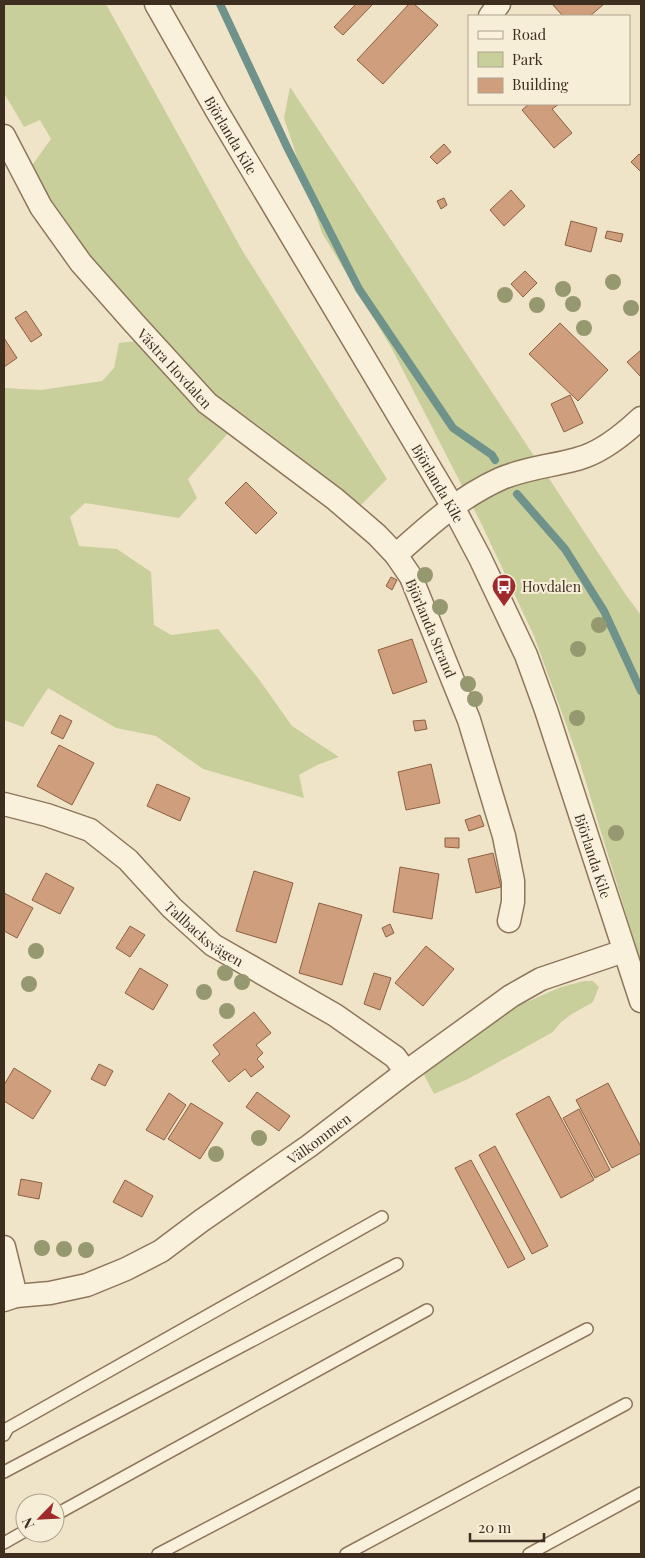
<svg xmlns="http://www.w3.org/2000/svg" width="645" height="1558" font-family="'Playfair Display',serif">
  <style>
    .green { fill: #c9cf9b }
    .lines { fill: none; stroke-linecap: round; stroke-linejoin: round }
    .stream { stroke: #6f938a; stroke-width: 8 }
    .building { fill: #cf9f7d; stroke: #8d5f41 }
    .lane-casing { stroke: #8d765c; stroke-width: 14 }
    .street-casing { stroke: #8d765c; stroke-width: 25 }
    .lane { stroke: #faf1dc; stroke-width: 11 }
    .street { stroke: #faf1dc; stroke-width: 22 }
    .tree { fill: #96986f }
    .labels { text-anchor: middle; dominant-baseline: central; stroke-width: 4; stroke-linejoin: round; paint-order: stroke }
    .street-label { font-size: 14px; fill: #3d2e20; stroke: #f7eed8 }
    .poi-label { font-size: 14px; fill: #3d2e20; stroke: #f7eed8; text-anchor: start }
  </style>
  <rect width="100%" height="100%" fill="#f0e4c8"/>
  <g class="green">
    <polygon points="4,4 106,4 242,250 387,479 358,508 222,407 91,262 28,171 51,139 40,120 24,127 4,93"/>
    <polygon points="290,87 626,595 641,615 641,963 580,763 534,636 481,523 391,347 322,233 284,118"/>
    <polygon points="137,341 229,432 188,479 197,498 179,518 85,503 70,517 79,546 117,549 151,572 154,625 171,635 218,629 258,678 292,726 339,757 317,765 299,775 304,798 203,769 156,736 116,728 48,688 23,727 4,720 4,388 41,390 102,381 114,368 119,343"/>
    <polygon points="584,981 593,981 599,987 593,1002 572,1014 560,1023 553,1032 468,1079 434,1094 423,1073 461,1047 515,1007 561,987"/>
  </g>
  <g class="lines">
    <g class="stream">
      <polyline points="220,4 288,149 359,289 453,428 492,455 495,460"/>
      <polyline points="517,494 565,549 604,611 641,691"/>
    </g>
  </g>
  <g class="building">
    <polygon points="356,4 373,4 343,35 334,27"/>
    <polygon points="409,4 414,4 438,25 383,84 357,60"/>
    <polygon points="552,4 604,4 590,16 563,16"/>
    <polygon points="529,104 559,104 552,109 572,133 554,148 522,110"/>
    <polygon points="444,144 451,152 437,164 430,157"/>
    <polygon points="639,154 641,156 641,172 631,162"/>
    <polygon points="511,190 525,206 504,226 490,210"/>
    <polygon points="444,198 447,205 441,209 437,201"/>
    <polygon points="571,221 597,228 591,252 565,245"/>
    <polygon points="607,231 623,234 621,242 605,238"/>
    <polygon points="525,271 537,283 523,297 511,284"/>
    <polygon points="26,311 42,335 31,342 15,318"/>
    <polygon points="560,323 608,370 578,401 529,354"/>
    <polygon points="4,338 17,358 4,367"/>
    <polygon points="641,350 641,377 627,362"/>
    <polygon points="570,395 583,423 564,432 551,404"/>
    <polygon points="246,482 277,513 256,534 225,503"/>
    <polygon points="391,577 397,580 392,590 386,586"/>
    <polygon points="412,639 427,682 393,694 378,650"/>
    <polygon points="60,715 72,721 63,739 51,733"/>
    <polygon points="425,720 427,729 415,731 413,721"/>
    <polygon points="59,745 94,763 72,805 37,786"/>
    <polygon points="431,764 440,803 406,810 398,772"/>
    <polygon points="157,784 190,798 180,821 147,806"/>
    <polygon points="480,815 484,826 469,831 465,820"/>
    <polygon points="445,838 459,838 459,848 445,847"/>
    <polygon points="493,853 501,887 476,893 468,859"/>
    <polygon points="400,867 439,874 432,919 393,912"/>
    <polygon points="254,871 293,883 276,943 236,931"/>
    <polygon points="46,873 74,888 60,914 32,900"/>
    <polygon points="4,893 33,908 17,938 4,931"/>
    <polygon points="319,903 362,915 342,985 299,973"/>
    <polygon points="390,924 394,933 386,937 382,928"/>
    <polygon points="130,926 145,935 130,957 116,948"/>
    <polygon points="426,946 454,969 423,1006 395,983"/>
    <polygon points="140,968 168,985 153,1010 125,993"/>
    <polygon points="374,973 391,978 380,1010 364,1004"/>
    <polygon points="254,1012 271,1033 256,1045 263,1053 257,1059 264,1067 251,1077 245,1069 229,1082 212,1061 220,1054 213,1045"/>
    <polygon points="99,1064 113,1071 105,1086 91,1079"/>
    <polygon points="14,1068 51,1091 33,1119 4,1101 4,1085"/>
    <polygon points="608,1083 641,1147 641,1153 612,1168 576,1100"/>
    <polygon points="257,1092 290,1116 279,1131 246,1107"/>
    <polygon points="169,1093 186,1105 164,1140 146,1130"/>
    <polygon points="549,1096 594,1180 561,1198 516,1114"/>
    <polygon points="191,1103 223,1123 200,1159 168,1139"/>
    <polygon points="579,1109 610,1170 595,1178 563,1118"/>
    <polygon points="495,1146 548,1246 532,1254 479,1155"/>
    <polygon points="471,1160 525,1259 508,1268 455,1168"/>
    <polygon points="21,1179 42,1183 39,1199 18,1195"/>
    <polygon points="125,1180 153,1196 142,1217 113,1202"/>
  </g>
  <g class="lines">
    <defs>
      <g id="lane">
        <polyline points="4,1435 8,1428 382,1217"/>
        <polyline points="4,1472 397,1264"/>
        <polyline points="55,1515 427,1310"/>
        <polyline points="4,1543 25,1531"/>
        <polyline points="158,1554 587,1329"/>
        <polyline points="346,1554 626,1404"/>
        <polyline points="529,1554 641,1493"/>
      </g>
      <g id="street">
        <path id="s1" d="M156,4L217,111L453,507L480,558L526,655L546,710L641,1001"/>
        <polyline points="490,16 499,4"/>
        <path id="s2" d="M4,136L41,207L81,263L134,323L207,403L335,499L377,535L396,555"/>
        <path id="s3" d="M4,804L47,815L90,830L128,860L172,908L213,945L335,1015L395,1057L406,1072"/>
        <path d="M509,921L513,902V881L504,836L469,720L411,577L396,555C428,526 460,497 500,479C525,468 552,466 577,459C601,453 624,434 641,418"/>
        <polyline points="4,1247 16,1296"/>
        <path id="s4" d="M4,1300L16,1296L50,1293L87,1285L126,1269L161,1251L201,1221L309,1146L406,1072L511,996L541,979L624,951"/>
      </g>
    </defs>
    <use href="#lane" class="lane-casing"/>
    <use href="#street" class="street-casing"/>
    <use href="#lane" class="lane"/>
    <use href="#street" class="street"/>
  </g>
  <g class="tree">
    <circle cx="613" cy="282" r="8"/>
    <circle cx="563" cy="289" r="8"/>
    <circle cx="505" cy="295" r="8"/>
    <circle cx="573" cy="304" r="8"/>
    <circle cx="537" cy="305" r="8"/>
    <circle cx="631" cy="308" r="8"/>
    <circle cx="584" cy="328" r="8"/>
    <circle cx="425" cy="575" r="8"/>
    <circle cx="440" cy="607" r="8"/>
    <circle cx="599" cy="625" r="8"/>
    <circle cx="578" cy="649" r="8"/>
    <circle cx="468" cy="684" r="8"/>
    <circle cx="475" cy="699" r="8"/>
    <circle cx="577" cy="718" r="8"/>
    <circle cx="616" cy="833" r="8"/>
    <circle cx="36" cy="951" r="8"/>
    <circle cx="225" cy="973" r="8"/>
    <circle cx="242" cy="982" r="8"/>
    <circle cx="29" cy="984" r="8"/>
    <circle cx="204" cy="992" r="8"/>
    <circle cx="227" cy="1011" r="8"/>
    <circle cx="259" cy="1138" r="8"/>
    <circle cx="216" cy="1154" r="8"/>
    <circle cx="42" cy="1248" r="8"/>
    <circle cx="64" cy="1249" r="8"/>
    <circle cx="86" cy="1250" r="8"/>
  </g>
  <defs>
    <symbol id="bus-pin" viewBox="-11 -11 22 30"><path d="M0 17L-7.5 6A9.5 9.5 0 1 1 7.5 6Z" fill="#9e2a2b" stroke="#f7eed8"/><path d="M-5-6H5V4H4V6H2V4H-2V6H-4V4H-5ZM-3.5-4V0h7V-4ZM-3.5 1.2v1.5H-2V1.2ZM2 1.2v1.5H3.5V1.2Z" fill="#fff"/></symbol>
  </defs>
  <g fill-rule="evenodd">
    <use href="#bus-pin" x="490" y="572" width="28" height="38"/>
  </g>
  <g class="labels">
    <g class="street-label">
      <text stroke="none"><textPath href="#s1" startOffset="151">Björlanda Kile</textPath></text>
      <text stroke="none"><textPath href="#s2" startOffset="290">Västra Hovdalen</textPath></text>
      <text stroke="none"><textPath href="#s1" startOffset="556">Björlanda Kile</textPath></text>
      <text transform="translate(431 628) rotate(67)">Björlanda Strand</text>
      <text stroke="none"><textPath href="#s1" startOffset="961">Björlanda Kile</textPath></text>
      <text stroke="none"><textPath href="#s3" startOffset="245">Tallbacksvägen</textPath></text>
      <text stroke="none"><textPath href="#s4" startOffset="360">Välkommen</textPath></text>
    </g>
    <g class="poi-label">
      <text x="522" y="586">Hovdalen</text>
    </g>
  </g>
  <rect width="645" height="1558" fill="none" stroke="#3d2e20" stroke-width="10"/>
  <rect x="468" y="15" width="162" height="90" fill="#f7eed8" stroke="#ada18e"/>
  <rect x="478" y="31" width="25" height="8" fill="#faf1dc" stroke="#ada18e"/>
  <text x="512" y="40" font-size="15" fill="#3d2e20">Road</text>
  <rect x="478" y="52" width="25" height="15" fill="#c9cf9b" stroke="#ada18e"/>
  <text x="512" y="65" font-size="15" fill="#3d2e20">Park</text>
  <rect x="478" y="78" width="25" height="15" fill="#cf9f7d" stroke="#ada18e"/>
  <text x="512" y="90" font-size="15" fill="#3d2e20">Building</text>
  <g transform="translate(40 1518) rotate(246)"><circle r="24" fill="#f7eed8" stroke="#ada18e"/>
  <path d="M0-4L9 19L0 12L-9 19Z" fill="#9e2a2b"/>
  <text y="-8" font-size="14" font-weight="bold" text-anchor="middle" fill="#3d2e20">N</text>
  </g>
  <path d="M470 1533v8h74v-8" fill="none" stroke="#3d2e20" stroke-width="2.5"/>
  <text x="478" y="1533" font-size="15" fill="#3d2e20" stroke="#f7eed8" stroke-width="4" paint-order="stroke">20 m</text>
</svg>
